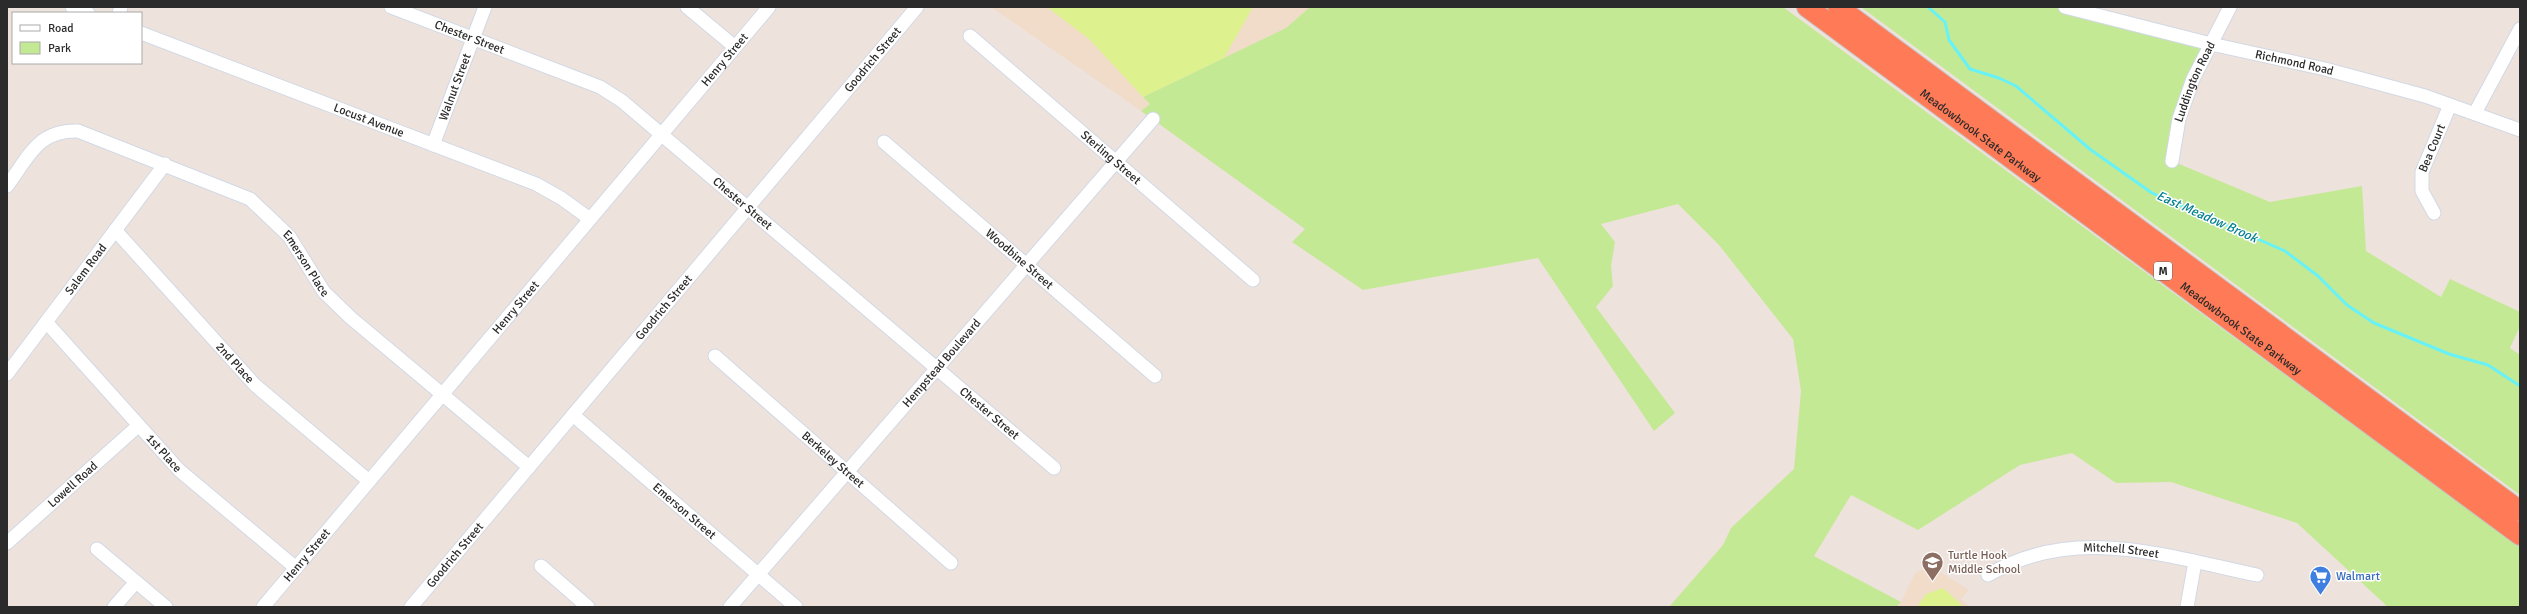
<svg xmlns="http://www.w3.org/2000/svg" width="2527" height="614" font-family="Signika,sans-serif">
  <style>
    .education { fill: #f1dcca }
    .green { fill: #c4e994 }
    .pitch { fill: #ddf18f }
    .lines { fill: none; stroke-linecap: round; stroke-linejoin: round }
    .stream { stroke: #67f2f8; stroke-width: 3 }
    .minor-casing { stroke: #d1d9e5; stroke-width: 15 }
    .highway-casing { stroke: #c4c4c4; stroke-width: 22 }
    .minor { stroke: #fff; stroke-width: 13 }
    .highway { stroke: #ff7a56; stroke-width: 20 }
    .labels { text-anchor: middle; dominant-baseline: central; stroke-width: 3; stroke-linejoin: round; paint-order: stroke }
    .shield { fill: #fff; stroke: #6b6b6b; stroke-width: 1 }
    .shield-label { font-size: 11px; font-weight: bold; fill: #2b2b2b }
    .street-label { font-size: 12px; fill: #2b2b2b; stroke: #fff }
    .education-label { font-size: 12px; fill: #785e54; stroke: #fff; text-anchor: start }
    .shop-label { font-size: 12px; fill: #366cbe; stroke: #fff; text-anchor: start }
    .water-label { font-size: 13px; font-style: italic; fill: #058091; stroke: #fff }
  </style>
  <rect width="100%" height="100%" fill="#eee2dc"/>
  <g class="education">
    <polygon points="991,7 1310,7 1286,28 1144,97 1150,104 1141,111"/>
    <polygon points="1931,566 1969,590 1961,599 1970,607 1896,607 1901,602 1915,573"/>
  </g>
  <g class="green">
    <polygon points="1310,7 1783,7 2520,547 2520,607 2388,607 2297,523 2171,482 2116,483 2072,453 2020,465 1918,530 1851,495 1814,556 1901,602 1896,607 1669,607 1723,545 1731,528 1794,469 1801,391 1793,339 1719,245 1678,204 1601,224 1615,242 1611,266 1613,286 1596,307 1675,413 1654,431 1538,258 1363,290 1292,242 1305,229 1141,111 1150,104 1143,97 1286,28"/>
    <polygon points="1861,7 2065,7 2211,44 2172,161 2270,202 2362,186 2366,251 2441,297 2450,279 2520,312 2520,326 2510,348 2520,355 2520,495"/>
  </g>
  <g class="pitch">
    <polygon points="1047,7 1253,7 1224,58 1143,97 1089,39"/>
    <polygon points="1943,588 1964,607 1917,607 1926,594"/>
  </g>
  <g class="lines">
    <polyline class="stream" points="1928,7 1945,22 1949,40 1970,69 1999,78 2016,86 2091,150 2152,193 2285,251 2318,276 2347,305 2374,323 2449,354 2488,365 2520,386"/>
    <defs>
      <g id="minor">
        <polyline points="72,7 88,13"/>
        <path id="s1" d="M391,7L600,87L622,101L1054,468"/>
        <polyline points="687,7 735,47"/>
        <path id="s2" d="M2065,7L2211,44L2325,69L2425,96L2520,130"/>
        <polyline points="119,13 121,7"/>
        <path id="s3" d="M141,33L536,184L561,198L590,219"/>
        <path id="s4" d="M970,36L1253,280"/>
        <polyline points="2475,113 2520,29"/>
        <path id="s5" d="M884,142L1155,376"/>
        <path id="s6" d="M433,145L485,7"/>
        <path id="s7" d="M2172,161L2179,119L2193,79L2230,7"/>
        <path id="s8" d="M7,186C29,157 37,130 78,131L250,199L289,236L324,292L351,318L529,467"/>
        <path id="s9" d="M2434,213L2422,191V172L2450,105"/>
        <path id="s10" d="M115,230L255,385L369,481"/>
        <path id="s11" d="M47,323L179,470L296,568"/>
        <path id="s12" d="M715,356L951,563"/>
        <path id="s13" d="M7,374L165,164"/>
        <path id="s14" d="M573,415L796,607"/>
        <path id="s15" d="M7,543L138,426"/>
        <polyline points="97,549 166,607"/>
        <polyline points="541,566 588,607"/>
        <path id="s16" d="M1988,575C2074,524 2166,556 2257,575"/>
        <polyline points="114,607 136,582"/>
        <path id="s17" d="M263,607L769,7"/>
        <path id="s18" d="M411,607L917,7"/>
        <path id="s19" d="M730,607L1153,119"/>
        <polyline points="2187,607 2195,562"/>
      </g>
      <g id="highway">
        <path id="s20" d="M1807,7L2520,535"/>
        <polyline points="1838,7 2520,511"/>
      </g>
    </defs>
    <use href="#minor" class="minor-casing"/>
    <use href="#highway" class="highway-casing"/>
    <use href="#minor" class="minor"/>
    <use href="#highway" class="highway"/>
  </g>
  <defs>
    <symbol id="school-pin" viewBox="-11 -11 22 30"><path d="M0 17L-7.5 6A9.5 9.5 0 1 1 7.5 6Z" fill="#8d6e63" stroke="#fff"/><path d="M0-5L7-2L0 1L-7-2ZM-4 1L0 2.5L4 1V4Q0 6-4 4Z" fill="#fff"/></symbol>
    <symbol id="supermarket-pin" viewBox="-11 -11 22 30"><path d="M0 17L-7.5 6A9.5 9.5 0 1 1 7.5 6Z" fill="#3f7fe0" stroke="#fff"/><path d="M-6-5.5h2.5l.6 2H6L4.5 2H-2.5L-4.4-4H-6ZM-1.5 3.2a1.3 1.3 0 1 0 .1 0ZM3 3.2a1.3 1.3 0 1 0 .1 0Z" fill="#fff"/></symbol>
  </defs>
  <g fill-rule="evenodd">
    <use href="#school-pin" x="1920" y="550" width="25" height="34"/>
    <use href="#supermarket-pin" x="2308" y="564" width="25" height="34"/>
  </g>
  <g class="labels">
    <rect class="shield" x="2154" y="262" width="18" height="18" rx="3"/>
    <g class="shield-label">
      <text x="2163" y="271">M</text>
    </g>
    <g class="street-label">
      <text stroke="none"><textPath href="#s1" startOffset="84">Chester Street</textPath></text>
      <text stroke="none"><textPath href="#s17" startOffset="716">Henry Street</textPath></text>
      <text stroke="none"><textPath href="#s18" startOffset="716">Goodrich Street</textPath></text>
      <text stroke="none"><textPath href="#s2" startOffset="236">Richmond Road</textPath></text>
      <text stroke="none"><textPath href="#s7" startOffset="83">Luddington Road</textPath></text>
      <text stroke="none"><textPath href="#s6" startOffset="62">Walnut Street</textPath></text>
      <text stroke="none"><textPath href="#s3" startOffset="244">Locust Avenue</textPath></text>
      <text stroke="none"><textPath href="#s20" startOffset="216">Meadowbrook State Parkway</textPath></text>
      <text stroke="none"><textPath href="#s9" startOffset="70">Bea Court</textPath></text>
      <text stroke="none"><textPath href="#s4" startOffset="186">Sterling Street</textPath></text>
      <text stroke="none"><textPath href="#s1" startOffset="408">Chester Street</textPath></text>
      <text stroke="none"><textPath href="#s5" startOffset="179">Woodbine Street</textPath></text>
      <text stroke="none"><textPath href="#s8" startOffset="366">Emerson Place</textPath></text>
      <text stroke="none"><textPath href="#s13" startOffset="131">Salem Road</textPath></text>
      <text stroke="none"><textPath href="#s17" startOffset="392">Henry Street</textPath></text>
      <text stroke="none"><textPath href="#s18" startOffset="392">Goodrich Street</textPath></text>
      <text stroke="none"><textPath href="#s20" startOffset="540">Meadowbrook State Parkway</textPath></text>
      <text stroke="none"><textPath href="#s10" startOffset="179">2nd Place</textPath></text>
      <text stroke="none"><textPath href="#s19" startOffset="323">Hempstead Boulevard</textPath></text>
      <text stroke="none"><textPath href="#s1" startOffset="732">Chester Street</textPath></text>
      <text stroke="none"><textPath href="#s11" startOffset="175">1st Place</textPath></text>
      <text stroke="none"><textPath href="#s12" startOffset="157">Berkeley Street</textPath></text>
      <text stroke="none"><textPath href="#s15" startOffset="88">Lowell Road</textPath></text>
      <text stroke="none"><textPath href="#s14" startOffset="147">Emerson Street</textPath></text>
      <text stroke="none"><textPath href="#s16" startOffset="138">Mitchell Street</textPath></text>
      <text stroke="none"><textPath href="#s17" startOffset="68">Henry Street</textPath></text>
      <text stroke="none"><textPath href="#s18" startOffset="68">Goodrich Street</textPath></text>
    </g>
    <g class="education-label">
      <text x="1948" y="555">Turtle Hook<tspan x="1948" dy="14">Middle School</tspan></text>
    </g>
    <g class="shop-label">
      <text x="2336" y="576">Walmart</text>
    </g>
    <g class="water-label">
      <text transform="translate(2207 217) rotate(24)">East Meadow Brook</text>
    </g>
  </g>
  <rect width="2527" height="614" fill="none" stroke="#2b2b2b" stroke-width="16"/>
  <rect x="12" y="12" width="130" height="52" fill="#ffffff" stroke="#aaaaaa"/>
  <rect x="20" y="25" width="20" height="6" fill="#ffffff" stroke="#aaaaaa"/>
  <text x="48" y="32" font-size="12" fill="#2b2b2b">Road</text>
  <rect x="20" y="42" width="20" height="12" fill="#c4e994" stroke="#aaaaaa"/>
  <text x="48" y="52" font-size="12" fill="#2b2b2b">Park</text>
</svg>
